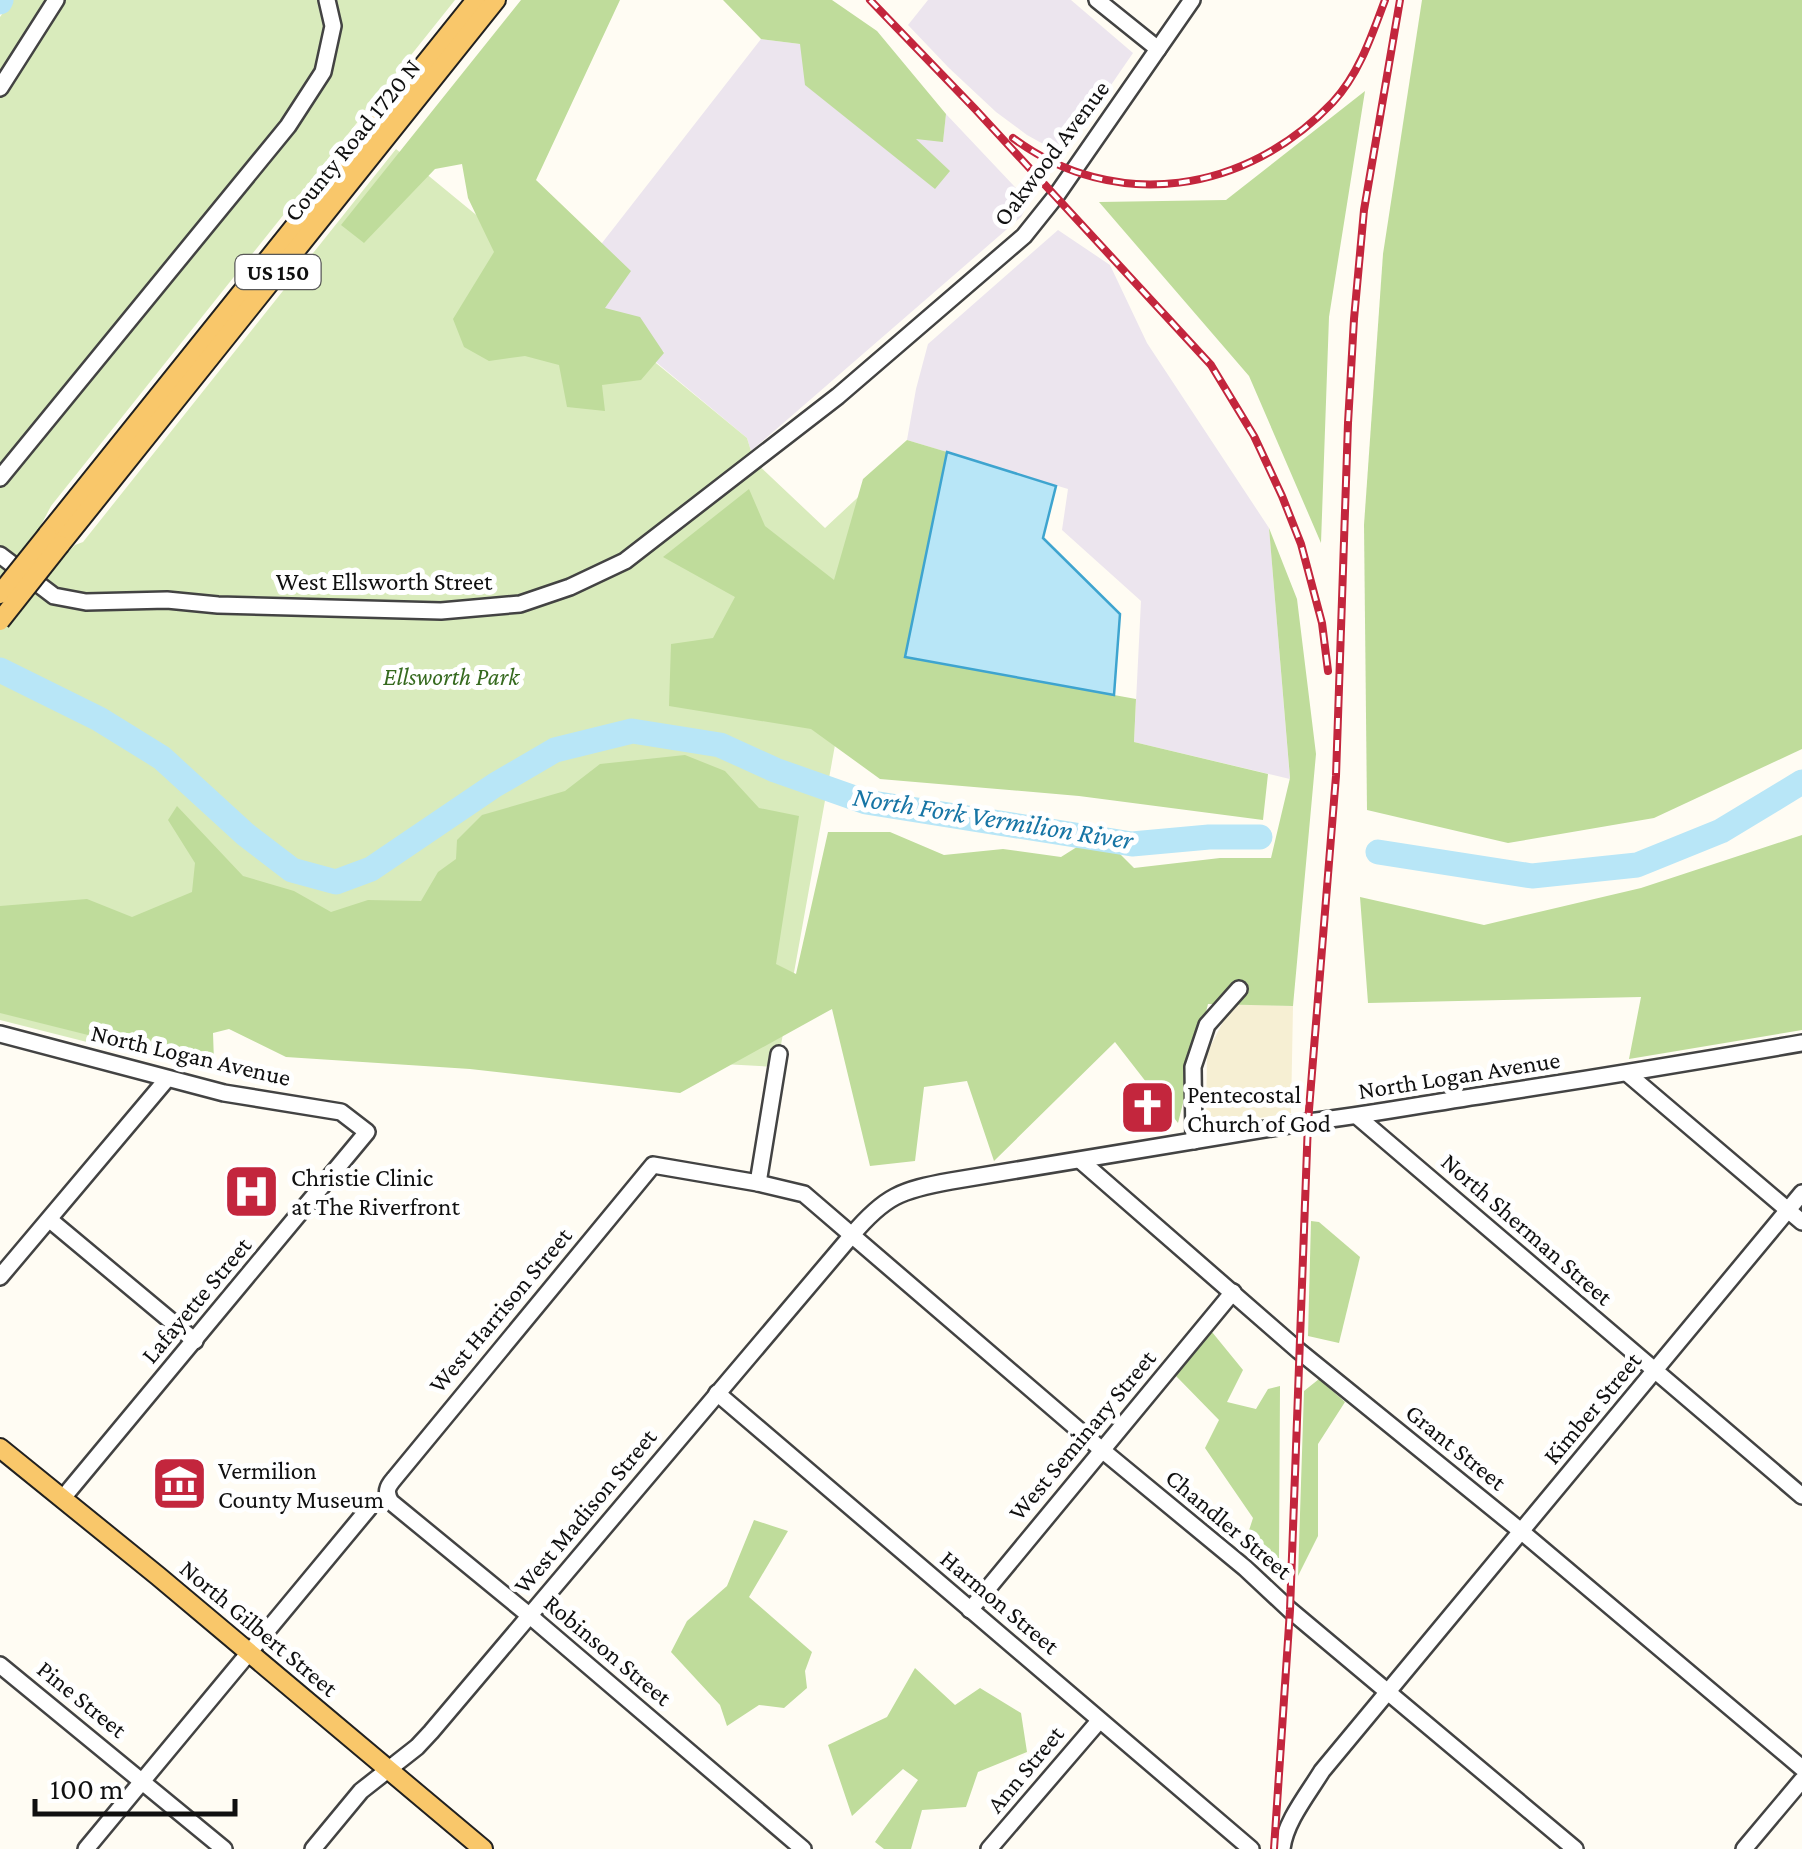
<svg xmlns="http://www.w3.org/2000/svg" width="1802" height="1849" font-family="'Crimson Pro',serif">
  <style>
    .industrial { fill: #ece5ee }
    .farmland { fill: #f6efd3 }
    .green { fill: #d9ebbc }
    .forest { fill: #bfdc9b }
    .water { fill: #b8e6f7; stroke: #3ea4cf; stroke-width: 2.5 }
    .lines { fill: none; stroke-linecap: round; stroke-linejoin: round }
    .river { stroke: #b8e6f7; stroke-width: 25 }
    .minor-casing { stroke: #434343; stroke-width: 20 }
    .major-casing { stroke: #212121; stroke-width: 22 }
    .minor { stroke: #fff; stroke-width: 15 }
    .major { stroke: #f9c76a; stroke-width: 18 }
    .rail-casing { stroke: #c3263d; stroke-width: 8 }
    .rail { stroke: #fff; stroke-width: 4; stroke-dasharray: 11; stroke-linecap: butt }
    .major-bridge-casing { stroke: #212121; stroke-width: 22; stroke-linecap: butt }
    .major-bridge { stroke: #f9c76a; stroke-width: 18 }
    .labels { text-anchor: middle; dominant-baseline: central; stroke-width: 10; stroke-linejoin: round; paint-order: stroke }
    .shield { fill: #fff; stroke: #585858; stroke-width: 2.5 }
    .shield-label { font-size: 22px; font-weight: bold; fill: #101010 }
    .street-label { font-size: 25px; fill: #101010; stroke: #fff }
    .park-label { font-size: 25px; font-style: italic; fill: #366a1f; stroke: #fff }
    .poi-label { font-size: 25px; fill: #101010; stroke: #fff; text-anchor: start }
    .water-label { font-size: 28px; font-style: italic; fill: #1775a5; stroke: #fff }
  </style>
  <rect width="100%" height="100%" fill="#fffcf3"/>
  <g class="industrial">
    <polygon points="928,0 1071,0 1133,53 1063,155 1027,135 996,112 949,68 908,25"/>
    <polygon points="761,39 800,44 915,138 943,141 946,114 1029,202 1021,217 751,451 747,438 656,362 664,352 604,308 602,243"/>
    <polygon points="1058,230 1110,265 1147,343 1269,528 1290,779 1134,742 1141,601 1062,530 1068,489 907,440 916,389 928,344"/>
  </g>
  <polygon class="farmland" points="1232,1004 1293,1006 1291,1113 1206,1126 1207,1053"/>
  <polygon class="green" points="12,0 455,0 51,506 39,529 68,552 75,545 83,542 396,149 747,438 754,461 825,528 884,473 777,1067 299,1041 178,1014 160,1060 155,1052 105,1040 87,1042 0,1020 0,17"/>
  <g class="forest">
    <polygon points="521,0 620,0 536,180 631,271 605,308 640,317 664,353 641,380 602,385 605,411 567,407 559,365 525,356 489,361 464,347 453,319 494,252 468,198 462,164 435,169 364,243 341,225"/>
    <polygon points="723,0 832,0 877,31 946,114 943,142 916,139 950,171 935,189 805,85 800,44 761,39"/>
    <polygon points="1422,0 1802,0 1802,749 1654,818 1508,843 1367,810 1364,525 1383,254"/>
    <polygon points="1365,91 1329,317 1321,543 1249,376 1099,202 1226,200"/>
    <polygon points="907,440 947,452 905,657 1136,699 1134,742 1268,774 1263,820 1079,796 880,779 811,729 669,706 671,644 713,638 735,597 663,557 749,489 765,526 834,580 863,479"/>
    <polygon points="1269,528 1297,599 1316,754 1293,1006 1208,1004 1178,1123 1115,1042 994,1161 967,1081 924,1087 915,1161 870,1166 832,1009 680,1093 470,1069 286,1057 229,1029 213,1033 214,1062 92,1036 0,1013 0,906 87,899 132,917 192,892 195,863 168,820 177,806 243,876 294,891 331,912 368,900 421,901 438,872 456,859 457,840 482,815 565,791 600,764 685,755 725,771 759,808 799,816 776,964 796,974 828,832 890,832 944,855 1003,849 1061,857 1099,833 1134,868 1220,858 1271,858 1290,778"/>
    <polygon points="1802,835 1802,1030 1629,1059 1641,997 1368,1003 1360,897 1484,925 1641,888"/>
    <polygon points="1311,1221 1319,1222 1360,1257 1339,1343 1308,1336"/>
    <polygon points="1212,1332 1243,1370 1227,1402 1256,1409 1268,1389 1280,1386 1279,1564 1263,1566 1243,1549 1253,1518 1205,1448 1219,1420 1176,1376"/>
    <polygon points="1319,1379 1345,1402 1318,1444 1318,1536 1298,1576 1304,1391"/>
    <polygon points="754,1520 788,1531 749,1597 812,1652 805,1671 807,1688 784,1708 759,1705 727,1726 720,1705 671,1652 687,1621 727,1586"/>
    <polygon points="915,1668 955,1705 980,1688 1021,1713 1027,1752 978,1772 966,1807 922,1810 911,1849 884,1849 875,1842 918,1780 903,1769 852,1816 828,1745 887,1717"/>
  </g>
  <polygon class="water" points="947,452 1056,486 1043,538 1120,614 1114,695 905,657"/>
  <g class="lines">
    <g class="river">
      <polyline points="0,2 1,0"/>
      <polyline points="0,670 99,719 162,758 245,834 292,870 336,882 371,869 495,785 555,750 632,731 720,745 775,770 866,802 1132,844 1209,837 1260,837"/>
      <polyline points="1378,852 1532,876 1637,865 1721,831 1802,782"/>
    </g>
    <defs>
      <g id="minor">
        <polyline points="1097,0 1158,49"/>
        <polyline points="0,88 56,0"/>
        <polyline points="0,478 288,126 323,72 333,26 327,0"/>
        <polyline points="0,555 54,596 86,602 167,600 218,605 441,611 520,604 570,587 625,561 838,396 1024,236 1056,196 1192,0"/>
        <polyline points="0,1034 224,1093 341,1112 367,1132 62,1499"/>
        <polyline points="1628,1074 1802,1222"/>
        <polyline points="1358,1117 1802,1496"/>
        <polyline points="1194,1141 1193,1067 1207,1025 1239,989"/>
        <polyline points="1081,1161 1299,1351 1522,1532 1802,1768"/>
        <polyline points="758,1183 779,1054"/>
        <polyline points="50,1220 195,1341"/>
        <polyline points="0,1277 167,1079"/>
        <polyline points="717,1393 1251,1849"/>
        <polyline points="970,1610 1233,1292"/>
        <polyline points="0,1665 224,1849"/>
        <polyline points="86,1849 369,1508"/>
        <path d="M313,1849L361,1791L417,1747L431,1732L852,1235C885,1196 901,1190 951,1181L1308,1122C1369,1115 1430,1103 1491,1094C1595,1078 1698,1061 1802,1043"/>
        <path d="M803,1849L530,1616L391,1502C385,1492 387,1487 394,1479L653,1165L758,1183L804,1194L1102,1450L1245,1568L1290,1610L1575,1849"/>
        <polyline points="989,1849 1099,1721"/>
        <path d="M1282,1849C1285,1822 1308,1794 1322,1771L1802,1193"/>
        <polyline points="1744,1849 1802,1780"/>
      </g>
      <g id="major">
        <polyline points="47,535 476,0"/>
        <polyline points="60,545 496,0"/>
        <polyline points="0,1448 158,1576 483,1849"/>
      </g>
    </defs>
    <use href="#minor" class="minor-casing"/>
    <use href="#major" class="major-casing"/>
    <use href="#minor" class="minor"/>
    <use href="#major" class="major"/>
    <defs>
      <g id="rail">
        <polyline points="870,0 975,109 1211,365 1254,436 1282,496 1301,544 1322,623 1328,671"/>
        <path d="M1013,138C1115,214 1247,193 1333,102C1359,74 1372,35 1385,0"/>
        <polyline points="1274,1849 1290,1610 1308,1122 1336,776 1348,423 1354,319 1364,210 1400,0"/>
      </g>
    </defs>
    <use href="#rail" class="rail-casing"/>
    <use href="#rail" class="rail"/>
    <defs>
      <g id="major-bridge">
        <polyline points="0,594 47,535"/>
        <polyline points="0,621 60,545"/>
      </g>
    </defs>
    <use href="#major-bridge" class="major-bridge-casing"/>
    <use href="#major-bridge" class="major-bridge"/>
  </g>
  <defs>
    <symbol id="church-square" viewBox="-11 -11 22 22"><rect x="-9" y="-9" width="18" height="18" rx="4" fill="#c3263d" stroke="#fff"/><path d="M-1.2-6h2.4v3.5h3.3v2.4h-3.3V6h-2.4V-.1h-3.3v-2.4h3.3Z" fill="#fff"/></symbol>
    <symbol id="hospital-square" viewBox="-11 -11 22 22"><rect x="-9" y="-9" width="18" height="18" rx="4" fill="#c3263d" stroke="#fff"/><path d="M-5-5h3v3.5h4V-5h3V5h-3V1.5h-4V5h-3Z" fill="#fff"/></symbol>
    <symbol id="museum-square" viewBox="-11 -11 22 22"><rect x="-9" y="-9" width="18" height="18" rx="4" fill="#c3263d" stroke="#fff"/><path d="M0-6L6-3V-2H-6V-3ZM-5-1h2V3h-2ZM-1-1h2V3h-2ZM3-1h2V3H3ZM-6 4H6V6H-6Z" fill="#fff"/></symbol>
  </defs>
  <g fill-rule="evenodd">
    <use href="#church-square" x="1116" y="1076" width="63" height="63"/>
    <use href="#hospital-square" x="220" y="1160" width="63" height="63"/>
    <use href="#museum-square" x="148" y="1452" width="63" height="63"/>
  </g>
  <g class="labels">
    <rect class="shield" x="235.5" y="255" width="85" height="34" rx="8"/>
    <g class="shield-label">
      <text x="278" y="272">US 150</text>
    </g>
    <g class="street-label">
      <text transform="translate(352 140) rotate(-51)">County Road 1720 N</text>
      <text transform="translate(1051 153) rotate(-53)">Oakwood Avenue</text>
      <text x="384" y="581">West Ellsworth Street</text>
      <text transform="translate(191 1055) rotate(13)">North Logan Avenue</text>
      <text transform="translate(1459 1075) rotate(-9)">North Logan Avenue</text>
      <text transform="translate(1527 1229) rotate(41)">North Sherman Street</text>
      <text transform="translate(196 1300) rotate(-50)">Lafayette Street</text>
      <text transform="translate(500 1310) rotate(-50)">West Harrison Street</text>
      <text transform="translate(1592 1408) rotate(-50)">Kimber Street</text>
      <text transform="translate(1082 1435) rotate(-50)">West Seminary Street</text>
      <text transform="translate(1456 1447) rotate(39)">Grant Street</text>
      <text transform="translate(585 1511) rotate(-50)">West Madison Street</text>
      <text transform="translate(1229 1524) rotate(40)">Chandler Street</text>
      <text transform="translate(1000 1602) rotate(40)">Harmon Street</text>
      <text transform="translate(259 1628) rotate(40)">North Gilbert Street</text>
      <text transform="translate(608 1650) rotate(40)">Robinson Street</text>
      <text transform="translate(82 1699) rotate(39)">Pine Street</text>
      <text transform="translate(1025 1769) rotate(-50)">Ann Street</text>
    </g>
    <g class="park-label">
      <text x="451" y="676">Ellsworth Park</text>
    </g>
    <g class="poi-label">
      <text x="1187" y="1094">Pentecostal<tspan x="1187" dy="29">Church of God</tspan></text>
      <text x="291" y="1177">Christie Clinic<tspan x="291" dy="29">at The Riverfront</tspan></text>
      <text x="218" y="1470">Vermilion<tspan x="218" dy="29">County Museum</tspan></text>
    </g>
    <g class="water-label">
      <text transform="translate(993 818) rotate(9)">North Fork Vermilion River</text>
    </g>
  </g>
  <path d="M35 1799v15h200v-15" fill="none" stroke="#101010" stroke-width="5"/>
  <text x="50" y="1799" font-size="30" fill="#101010" stroke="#ffffff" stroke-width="8" paint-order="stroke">100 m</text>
</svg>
